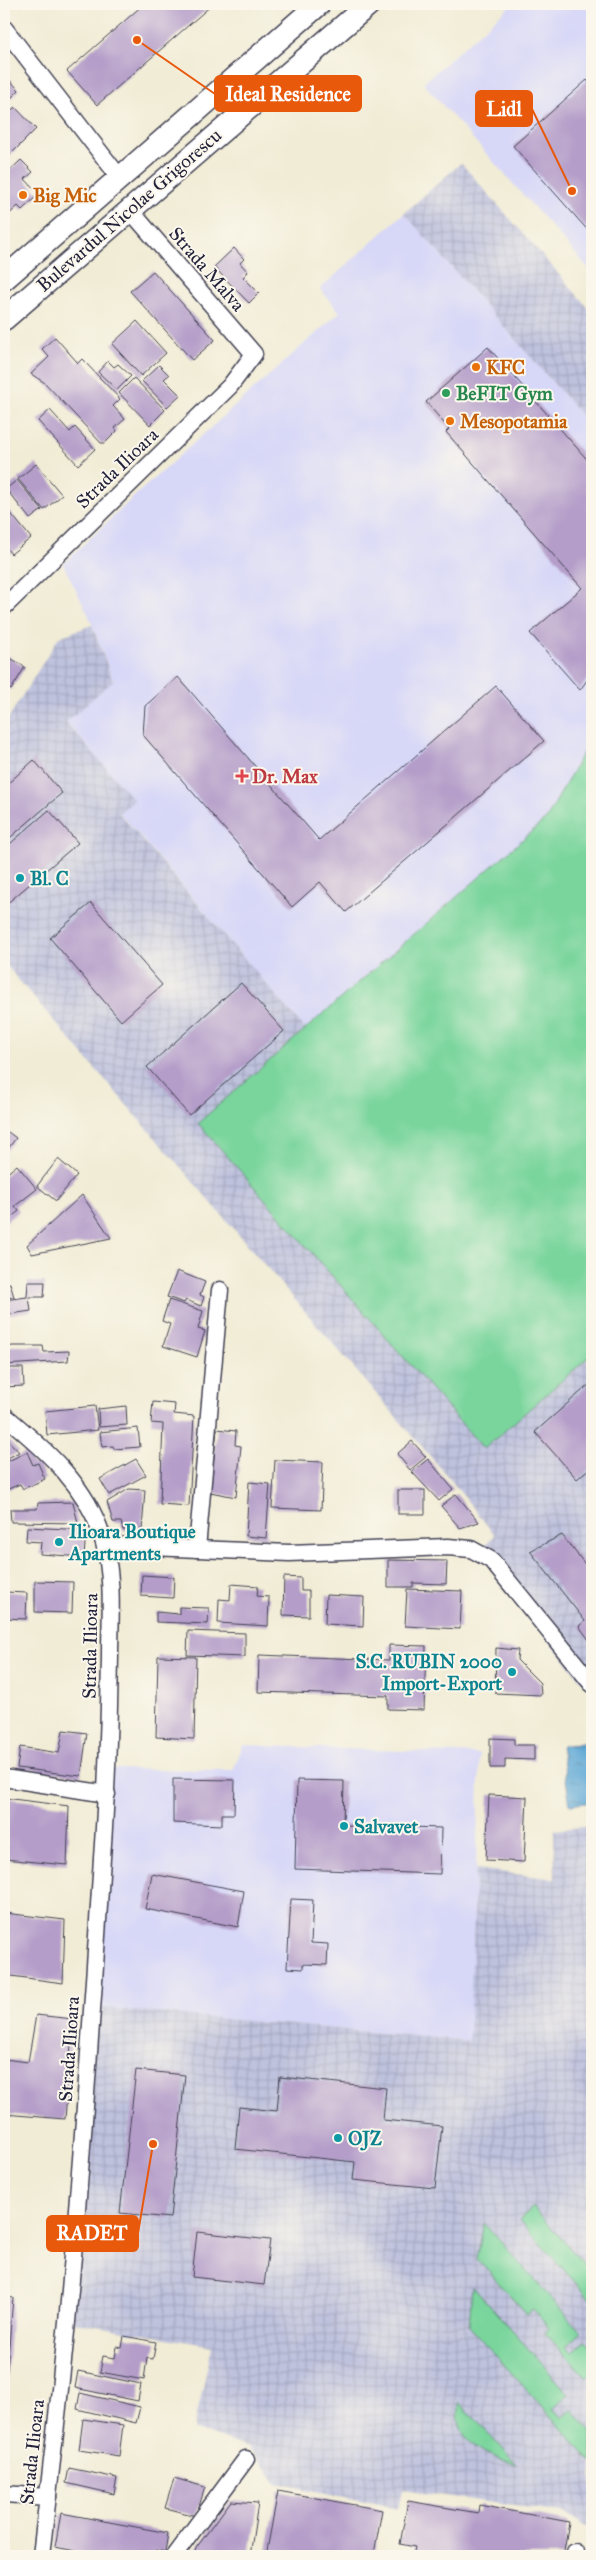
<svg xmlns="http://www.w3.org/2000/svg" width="596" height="2560" font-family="'IM FELL Great Primer',serif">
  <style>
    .built { fill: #d7d7f8 }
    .industrial { fill: url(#industrial-grid) }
    .green { fill: #7ad59c; stroke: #4e7c6c }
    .water { fill: url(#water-ripples); stroke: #406488 }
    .building { fill: #b49dc9 }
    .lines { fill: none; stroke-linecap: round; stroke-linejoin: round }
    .minor-casing { stroke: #414052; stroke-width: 19 }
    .secondary-casing { stroke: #414052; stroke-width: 25 }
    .minor { stroke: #fff; stroke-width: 16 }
    .secondary { stroke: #fff; stroke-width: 22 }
    .food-dot { fill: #e8710a; stroke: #fbf7ec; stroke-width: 2 }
    .leisure-dot { fill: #2e9e5b; stroke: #fbf7ec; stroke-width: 2 }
    .health-dot { fill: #e0444e; stroke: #fbf7ec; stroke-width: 2 }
    .culture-dot { fill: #0f9aa8; stroke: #fbf7ec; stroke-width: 2 }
    .labels { text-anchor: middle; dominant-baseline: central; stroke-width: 4; stroke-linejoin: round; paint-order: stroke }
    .food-label { font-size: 19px; font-weight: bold; fill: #c56008; stroke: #fbf7ec; text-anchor: start }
    .street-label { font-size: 19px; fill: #22223b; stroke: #fbf7ec }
    .leisure-label { font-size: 19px; font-weight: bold; fill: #27864d; stroke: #fbf7ec; text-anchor: start }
    .health-label { font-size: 19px; font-weight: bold; fill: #be3a42; stroke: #fbf7ec; text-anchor: start }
    .culture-label { font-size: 19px; font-weight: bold; fill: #0d838f; stroke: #fbf7ec; text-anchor: start }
    .leader { fill: none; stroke: #e8590c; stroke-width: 2 }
    .callout-dot { fill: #e8590c; stroke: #fbf7ec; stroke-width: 2 }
    .callout { fill: #e8590c; stroke: #e8590c; stroke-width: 2 }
    .callout-label { font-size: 20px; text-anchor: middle; font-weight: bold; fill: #fff }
  </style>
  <defs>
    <pattern id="industrial-grid" width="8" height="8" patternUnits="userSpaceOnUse" patternTransform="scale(1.25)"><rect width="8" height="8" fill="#bfc2dd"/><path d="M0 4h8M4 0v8" fill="none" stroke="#a4a6bf"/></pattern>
    <pattern id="water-ripples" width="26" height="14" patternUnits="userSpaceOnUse" patternTransform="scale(1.25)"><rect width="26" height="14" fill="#5da7d5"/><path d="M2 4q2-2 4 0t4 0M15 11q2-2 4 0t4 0" fill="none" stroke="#4c88ae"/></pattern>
  </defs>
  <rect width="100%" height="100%" fill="#fbf7ec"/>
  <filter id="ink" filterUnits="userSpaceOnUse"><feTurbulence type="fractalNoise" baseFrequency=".02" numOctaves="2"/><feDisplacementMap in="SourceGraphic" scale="10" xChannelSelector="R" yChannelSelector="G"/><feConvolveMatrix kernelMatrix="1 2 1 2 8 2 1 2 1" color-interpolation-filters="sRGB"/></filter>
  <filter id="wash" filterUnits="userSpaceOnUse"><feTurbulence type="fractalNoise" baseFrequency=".0096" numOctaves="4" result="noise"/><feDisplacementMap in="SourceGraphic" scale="20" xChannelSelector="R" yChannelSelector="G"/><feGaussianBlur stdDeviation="1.12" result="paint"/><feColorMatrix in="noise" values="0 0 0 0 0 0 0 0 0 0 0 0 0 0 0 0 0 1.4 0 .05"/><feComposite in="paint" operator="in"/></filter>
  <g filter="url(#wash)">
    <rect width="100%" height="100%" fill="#f1ecd5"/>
    <g class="built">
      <polygon points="512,4 592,4 592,272 423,83"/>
      <polygon points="404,213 592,427 592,736 547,818 305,1029 119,812 133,800 66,721 113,680 89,616 63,564 139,492 340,312 320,289"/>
      <polygon points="243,1745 480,1754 470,2041 92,2007 108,1769 233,1770"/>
    </g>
    <g class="industrial">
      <polygon points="461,163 592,312 592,427 404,213"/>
      <polygon points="92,625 113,681 66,722 134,800 119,813 305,1029 198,1123 484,1449 592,1354 592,1694 478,1551 495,1535 449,1478 4,963 4,725 59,637"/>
      <polygon points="592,1826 592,2531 564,2513 402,2490 398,2508 277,2483 249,2448 194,2429 212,2346 67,2321 92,2007 469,2041 476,1869 555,1879 554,1830"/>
    </g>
    <g class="green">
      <polygon points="592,736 592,1354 484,1449 198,1123 547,818"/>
      <polygon points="533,2207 592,2273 592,2301 519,2220"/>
      <polygon points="484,2223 581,2332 566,2346 572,2352 586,2341 592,2348 592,2372 586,2377 545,2333 549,2328 533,2310 527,2314 477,2259"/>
      <polygon points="472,2286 569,2394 553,2409 562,2417 572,2409 592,2433 592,2462 469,2326"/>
      <path d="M459,2402L517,2464C494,2458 465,2449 459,2422C458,2416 459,2408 459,2402Z"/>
    </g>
    <polygon class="water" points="589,1742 592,1765 592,1802 570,1805 561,1746"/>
    <g id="blocks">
      <g class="building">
        <polygon points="144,4 213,4 97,105 67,71"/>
        <polygon points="4,74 19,90 4,105"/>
        <polygon points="587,80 592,86 592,235 513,146"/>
        <polygon points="15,107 36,129 9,156 4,151 4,117"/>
        <polygon points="21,160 33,172 25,179 39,194 22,210 18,206 4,219 4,176"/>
        <polygon points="234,248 244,259 240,263 248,272 243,277 259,293 249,303 214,267"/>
        <polygon points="153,271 215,340 192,360 130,291"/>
        <polygon points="137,321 166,353 141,376 112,344"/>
        <polygon points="55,337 78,363 82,359 120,399 113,406 125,419 115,428 117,431 105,443 101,443 45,383 31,374 49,357 42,349"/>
        <polygon points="488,347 592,465 592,673 580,690 530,633 582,588 446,432 449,429 426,402"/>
        <polygon points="108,361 114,367 118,364 131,376 117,390 98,372"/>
        <polygon points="159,365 169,375 164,379 180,395 167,407 142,381"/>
        <polygon points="134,378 165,410 150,425 119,393"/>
        <polygon points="50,410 70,432 75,427 95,449 78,465 38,421"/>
        <polygon points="36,464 62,495 44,510 18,479"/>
        <polygon points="17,480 42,510 30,519 6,489"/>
        <polygon points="4,505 31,538 11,554 4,545"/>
        <polygon points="7,656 25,667 11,690 4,685 4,662"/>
        <polygon points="178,677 319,840 496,686 544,741 346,912 320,882 292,907 143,735 145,706"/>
        <polygon points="34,760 62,793 4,843 4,787"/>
        <polygon points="49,810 78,843 4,906 4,849"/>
        <polygon points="91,903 162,985 121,1021 50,938"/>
        <polygon points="241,983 284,1031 189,1115 147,1067"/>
        <polygon points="4,1129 16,1138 4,1154"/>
        <polygon points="58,1159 77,1175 56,1201 37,1186"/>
        <polygon points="17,1165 37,1189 15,1206 19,1211 4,1223 4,1176"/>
        <polygon points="82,1195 111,1238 32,1254 27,1245"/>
        <polygon points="177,1271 205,1282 200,1295 204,1297 201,1306 186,1300 184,1303 167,1297"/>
        <polygon points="28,1282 45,1282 44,1297 29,1297 31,1311 4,1315 4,1300 27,1297"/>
        <polygon points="10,1283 14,1297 4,1298 4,1284"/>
        <polygon points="169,1300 203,1311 198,1329 205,1331 197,1357 163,1346 170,1324 162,1321"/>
        <polygon points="13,1346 43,1346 44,1352 69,1351 68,1361 4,1365 4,1347"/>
        <polygon points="4,1368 23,1368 24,1386 4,1387"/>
        <polygon points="592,1382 592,1466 577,1479 535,1432"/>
        <polygon points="153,1402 175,1404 174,1414 194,1416 189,1506 160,1504 163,1424 151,1423"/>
        <polygon points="95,1406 98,1430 47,1435 45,1411"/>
        <polygon points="126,1406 127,1425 99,1427 98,1409"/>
        <polygon points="138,1428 140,1447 114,1449 113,1446 102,1447 100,1432"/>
        <polygon points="217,1429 236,1431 235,1445 241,1446 236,1497 210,1492"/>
        <polygon points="4,1436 19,1452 4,1460"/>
        <polygon points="412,1441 426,1457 410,1470 397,1454"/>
        <polygon points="27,1452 33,1465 38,1463 45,1479 23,1489 20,1484 4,1491 4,1463"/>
        <polygon points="136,1459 146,1475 109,1495 100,1479"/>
        <polygon points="428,1459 453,1489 439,1501 412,1472"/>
        <polygon points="275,1460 323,1462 321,1510 272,1508"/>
        <polygon points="249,1482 270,1484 266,1538 246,1536"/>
        <polygon points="129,1489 145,1490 142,1530 123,1530 121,1522 113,1522 107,1502"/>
        <rect x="398" y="1490" width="27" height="24"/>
        <polygon points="456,1494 479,1522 460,1528 441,1506"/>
        <polygon points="73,1502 78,1523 11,1522 10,1509 37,1509 38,1503"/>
        <polygon points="27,1527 86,1530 84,1557 40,1554 41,1542 26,1541"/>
        <polygon points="562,1535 592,1573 592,1644 579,1626 585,1621 530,1551"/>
        <polygon points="388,1560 447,1561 446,1584 413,1583 413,1587 388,1587"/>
        <polygon points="142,1575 174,1577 173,1598 141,1596"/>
        <polygon points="284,1577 301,1578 301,1591 309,1591 309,1616 283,1615"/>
        <polygon points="35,1581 73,1582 72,1613 35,1612"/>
        <polygon points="231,1584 258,1586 257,1596 269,1597 268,1626 218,1623 219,1599 230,1600"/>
        <polygon points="407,1589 462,1591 460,1629 405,1626"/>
        <polygon points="5,1592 27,1593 26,1619 4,1618"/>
        <polygon points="326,1595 364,1597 363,1626 325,1624"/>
        <polygon points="179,1607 209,1608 208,1624 156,1622 156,1612 179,1614"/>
        <polygon points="188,1631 245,1633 245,1657 187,1655"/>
        <polygon points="389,1645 426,1646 424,1710 388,1709 388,1696 258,1692 259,1655 389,1660"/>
        <polygon points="496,1648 518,1650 517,1660 540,1683 541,1695 495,1693"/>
        <polygon points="158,1656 196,1657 194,1739 156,1737"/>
        <polygon points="63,1730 87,1733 81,1776 17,1768 20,1747 59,1753"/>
        <polygon points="490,1738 514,1739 514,1745 534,1745 534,1760 505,1759 505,1768 490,1768"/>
        <polygon points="173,1779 235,1780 234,1814 222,1814 222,1825 173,1823"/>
        <polygon points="297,1780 344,1781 343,1825 441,1828 440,1874 295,1869"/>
        <polygon points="489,1795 527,1797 524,1862 486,1860"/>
        <polygon points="4,1798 69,1806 67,1865 4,1859"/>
        <polygon points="152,1874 244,1891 238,1927 145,1909"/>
        <polygon points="291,1899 313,1900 311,1943 328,1944 327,1965 303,1964 303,1969 287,1968"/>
        <polygon points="4,1913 65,1920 63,1983 4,1975"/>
        <polygon points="36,2015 73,2019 65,2119 4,2114 4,2059 28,2062"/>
        <polygon points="136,2070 185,2075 170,2218 120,2213"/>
        <polygon points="280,2077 386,2088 383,2120 442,2126 435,2188 353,2180 355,2162 235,2149 239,2107 277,2111"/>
        <polygon points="197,2232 270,2240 264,2285 192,2277"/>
        <polygon points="4,2297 13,2298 5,2393 4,2393"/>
        <polygon points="124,2336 156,2342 153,2359 147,2358 144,2380 100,2372 103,2356 115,2358 117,2347 122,2348"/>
        <polygon points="78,2371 141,2384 138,2401 75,2388"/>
        <polygon points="80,2393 140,2407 136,2423 77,2409"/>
        <polygon points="83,2419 123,2425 119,2456 79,2450"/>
        <polygon points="69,2468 117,2478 114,2494 66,2483"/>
        <polygon points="174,2478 205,2487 196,2516 165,2508"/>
        <polygon points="278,2491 382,2510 374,2554 381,2556 266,2556"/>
        <polygon points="231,2501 258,2503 250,2556 194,2556 196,2548"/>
        <polygon points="408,2501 478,2513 479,2505 569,2522 563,2556 413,2556 415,2547 400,2544"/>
        <polygon points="61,2513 168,2533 165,2552 156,2550 155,2556 101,2556 55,2547"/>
      </g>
    </g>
  </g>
  <g filter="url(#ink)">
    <use href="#blocks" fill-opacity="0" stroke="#414052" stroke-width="1"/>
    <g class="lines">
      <defs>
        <g id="minor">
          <polyline points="4,28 120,178"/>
          <polyline points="4,607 230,386 254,354 130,210"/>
          <path d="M4,1415C46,1450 90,1488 104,1543C114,1580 110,1619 110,1656C109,1723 107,1790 102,1858C93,2002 83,2146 70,2290C62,2379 51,2468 41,2556"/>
          <polyline points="105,1545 289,1553 448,1547 471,1549 491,1560 592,1684"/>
          <polyline points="197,1549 220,1290"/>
          <polyline points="4,1778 107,1794"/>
          <polyline points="4,2494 48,2497"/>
          <polyline points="174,2556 246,2459"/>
          <polyline points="575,2556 575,2552"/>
        </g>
        <g id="secondary">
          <polyline points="4,279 319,4"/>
          <polyline points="4,319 369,4"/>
        </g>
      </defs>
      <use href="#minor" class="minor-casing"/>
      <use href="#secondary" class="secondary-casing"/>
      <use href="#minor" class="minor"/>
      <use href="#secondary" class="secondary"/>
    </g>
  </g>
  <g class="food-dot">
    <circle cx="23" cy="195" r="5"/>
    <circle cx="476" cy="367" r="5"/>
    <circle cx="450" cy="421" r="5"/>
  </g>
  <circle class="leisure-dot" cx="446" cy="393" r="5"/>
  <path class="health-dot" d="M239.5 768.5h5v5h5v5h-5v5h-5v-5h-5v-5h5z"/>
  <g class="culture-dot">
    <circle cx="20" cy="878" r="5"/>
    <circle cx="59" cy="1542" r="5"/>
    <circle cx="512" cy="1672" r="5"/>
    <circle cx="344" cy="1826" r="5"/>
    <circle cx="338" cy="2138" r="5"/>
  </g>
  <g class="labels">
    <g class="food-label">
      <text x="33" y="195">Big Mic</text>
      <text x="486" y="367">KFC</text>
      <text x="460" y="421">Mesopotamia</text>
    </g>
    <g class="street-label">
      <text transform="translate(129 210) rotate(-41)">Bulevardul Nicolae Grigorescu</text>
      <text transform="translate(207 269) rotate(49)">Strada Malva</text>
      <text transform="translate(117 468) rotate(-44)">Strada Ilioara</text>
      <text transform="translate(90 1646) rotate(-89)">Strada Ilioara</text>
      <text transform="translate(69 2049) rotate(-86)">Strada Ilioara</text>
      <text transform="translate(32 2452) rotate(-84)">Strada Ilioara</text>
    </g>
    <g class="leisure-label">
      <text x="456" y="393">BeFIT Gym</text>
    </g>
    <g class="health-label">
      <text x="252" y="776">Dr. Max</text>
    </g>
    <g class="culture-label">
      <text x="30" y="878">Bl. C</text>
      <text x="69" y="1531">Ilioara Boutique<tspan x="69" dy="22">Apartments</tspan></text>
      <text x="502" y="1661" text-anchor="end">S.C. RUBIN 2000<tspan x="502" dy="22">Import-Export</tspan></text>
      <text x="354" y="1826">Salvavet</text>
      <text x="348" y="2138">OJZ</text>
    </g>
  </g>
  <path class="leader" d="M137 40L215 94M572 191L532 109M153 2144L138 2233"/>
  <g class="callout-dot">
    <circle cx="137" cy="40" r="5"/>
    <circle cx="572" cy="191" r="5"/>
    <circle cx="153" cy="2144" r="5"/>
  </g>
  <g class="callout">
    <rect x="215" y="76" width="146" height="35" rx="5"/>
    <rect x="476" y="91" width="56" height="35" rx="5"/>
    <rect x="47" y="2216" width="91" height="35" rx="5"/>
  </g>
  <g class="callout-label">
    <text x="288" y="101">Ideal Residence</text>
    <text x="504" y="116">Lidl</text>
    <text x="92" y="2240">RADET</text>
  </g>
  <rect width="596" height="2560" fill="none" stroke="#fbf7ec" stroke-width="20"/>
</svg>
